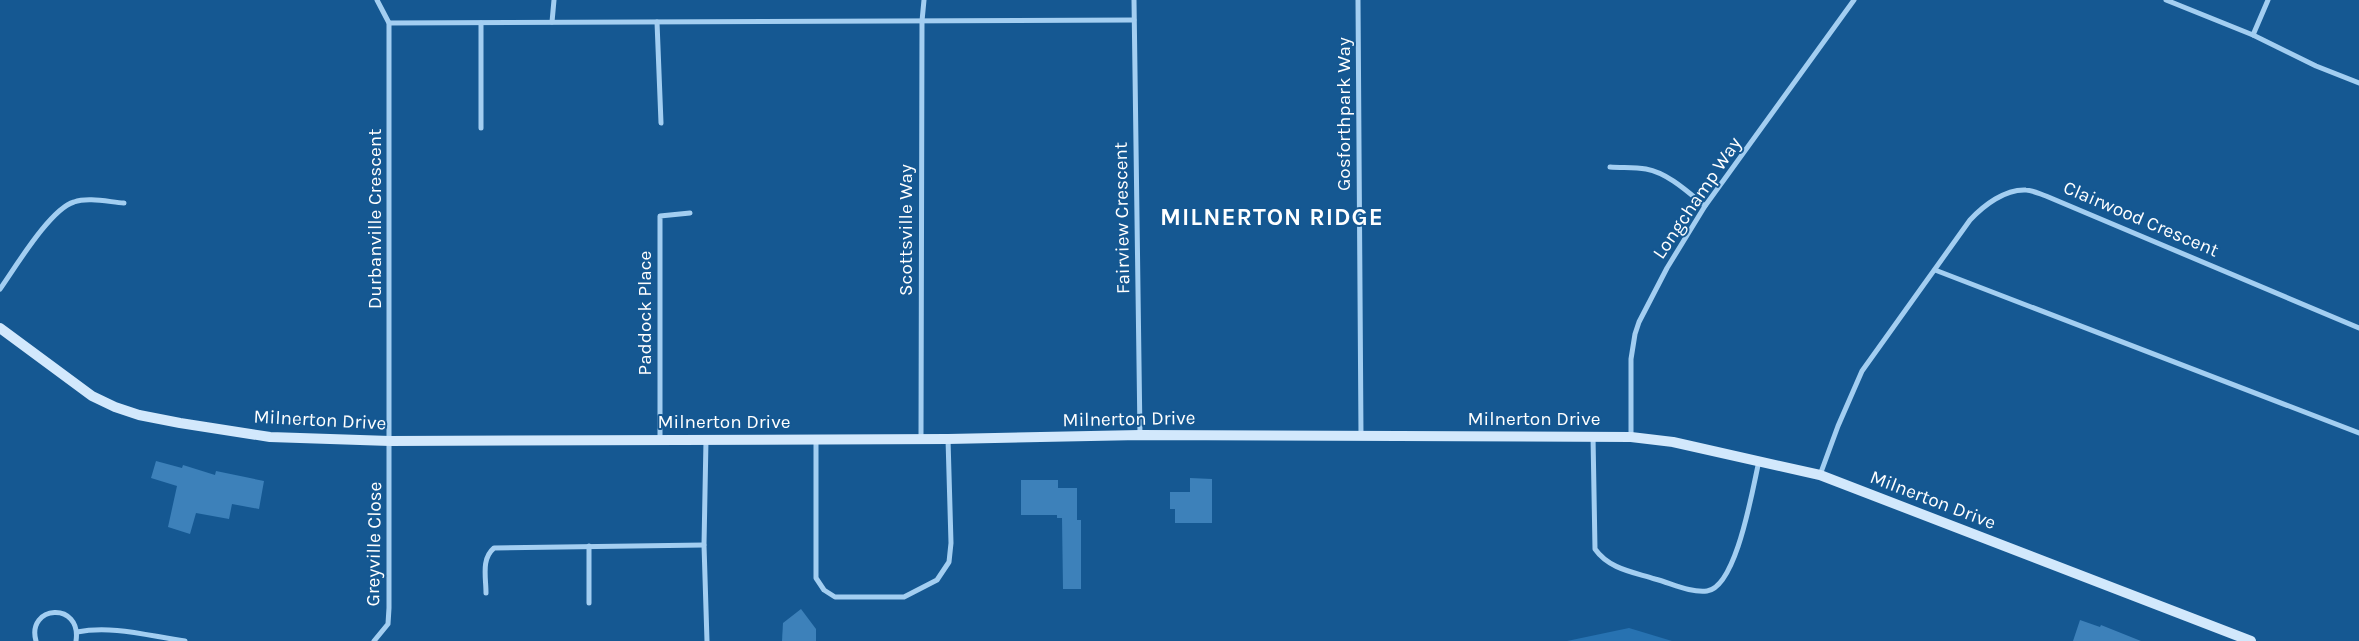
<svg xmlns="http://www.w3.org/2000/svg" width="2359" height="641" font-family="Karla,sans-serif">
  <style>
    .green { fill: #2772b1 }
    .building { fill: #3d81ba }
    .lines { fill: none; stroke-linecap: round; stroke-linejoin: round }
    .street { stroke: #a3cef1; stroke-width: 5 }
    .secondary { stroke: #d2e8fc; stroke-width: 10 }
    .labels { text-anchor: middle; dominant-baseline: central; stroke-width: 4; stroke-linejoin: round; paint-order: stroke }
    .street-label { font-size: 19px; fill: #fff; stroke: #155892 }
    .district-label { font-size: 24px; font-weight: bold; letter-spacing: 1px; fill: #fff; stroke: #155892 }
  </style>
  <rect width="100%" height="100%" fill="#155892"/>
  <polygon class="green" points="1629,628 1672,641 1567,641"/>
  <g class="building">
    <polygon points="156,461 182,468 183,465 215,475 216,471 264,481 259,509 232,504 229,519 196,513 190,534 168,527 177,486 151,478"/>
    <polygon points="1190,478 1212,479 1212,523 1175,523 1175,509 1170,509 1170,492 1190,492"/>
    <polygon points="1021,480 1058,480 1058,488 1077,488 1077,520 1081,520 1081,589 1063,589 1062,518 1057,518 1057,515 1021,515"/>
    <polygon points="801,609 816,629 816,641 782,641 783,623"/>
    <polygon points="2080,620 2100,627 2101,625 2141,641 2073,641"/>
  </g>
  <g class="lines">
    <g class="street">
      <polyline points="1134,0 1140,435"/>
      <polyline points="1358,0 1361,436"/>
      <polyline points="2166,0 2253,35 2316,66 2359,83"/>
      <polyline points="552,22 554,0"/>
      <polyline points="657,22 661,123"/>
      <polyline points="389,23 1134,20"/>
      <polyline points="2253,35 2268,0"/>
      <polyline points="481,128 481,23"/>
      <path d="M1610,167C1622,168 1634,167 1646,169C1668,173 1688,192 1705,206"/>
      <polyline points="1935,270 2359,433"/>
      <path d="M0,289C15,268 50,209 74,202C88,197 109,202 124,203"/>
      <path d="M1593,436L1595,549C1609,569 1633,572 1655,579C1671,583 1690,593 1707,591C1737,587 1753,486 1759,461"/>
      <polyline points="1631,437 1631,359 1635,334 1639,322 1667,268 1705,206 1854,0"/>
      <polyline points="921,439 922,21 924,0"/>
      <polyline points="660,440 660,216 690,213"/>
      <polyline points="706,440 704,545 707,641"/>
      <polyline points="816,440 816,578 824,590 835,597 904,597 937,580 949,562 951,543 948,439"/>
      <path d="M1820,475L1838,426L1862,371L1970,220C1984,205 2005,189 2026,190C2032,190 2040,194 2046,196L2359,328"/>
      <polyline points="589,546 589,603"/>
      <path d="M486,593C486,577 481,559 494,548L704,545"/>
      <path d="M77,632C112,625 149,636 185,641"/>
      <path d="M36,641C26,605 82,601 76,641"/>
      <polyline points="374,641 388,624 389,608 389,23 377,0"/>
    </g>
    <polyline class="secondary" points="0,328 92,396 115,407 139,415 180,423 270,437 390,441 948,439 1140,435 1631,437 1673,442 1820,475 2251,641"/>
  </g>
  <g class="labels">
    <g class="street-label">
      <text transform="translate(1344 114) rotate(-90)">Gosforthpark Way</text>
      <text transform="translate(1697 198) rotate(-56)">Longchamp Way</text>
      <text transform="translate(1122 218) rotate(-91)">Fairview Crescent</text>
      <text transform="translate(375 219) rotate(-90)">Durbanville Crescent</text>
      <text transform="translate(2141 219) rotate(23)">Clairwood Crescent</text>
      <text transform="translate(906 230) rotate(-90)">Scottsville Way</text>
      <text transform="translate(645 313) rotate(-90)">Paddock Place</text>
      <text transform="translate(1129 419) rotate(-1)">Milnerton Drive</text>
      <text x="1534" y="419">Milnerton Drive</text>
      <text transform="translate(320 420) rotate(3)">Milnerton Drive</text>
      <text x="724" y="422">Milnerton Drive</text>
      <text transform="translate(1933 500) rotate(21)">Milnerton Drive</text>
      <text transform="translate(374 544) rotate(-89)">Greyville Close</text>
    </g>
    <g class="district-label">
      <text x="1272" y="217">MILNERTON RIDGE</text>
    </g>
  </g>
</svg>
